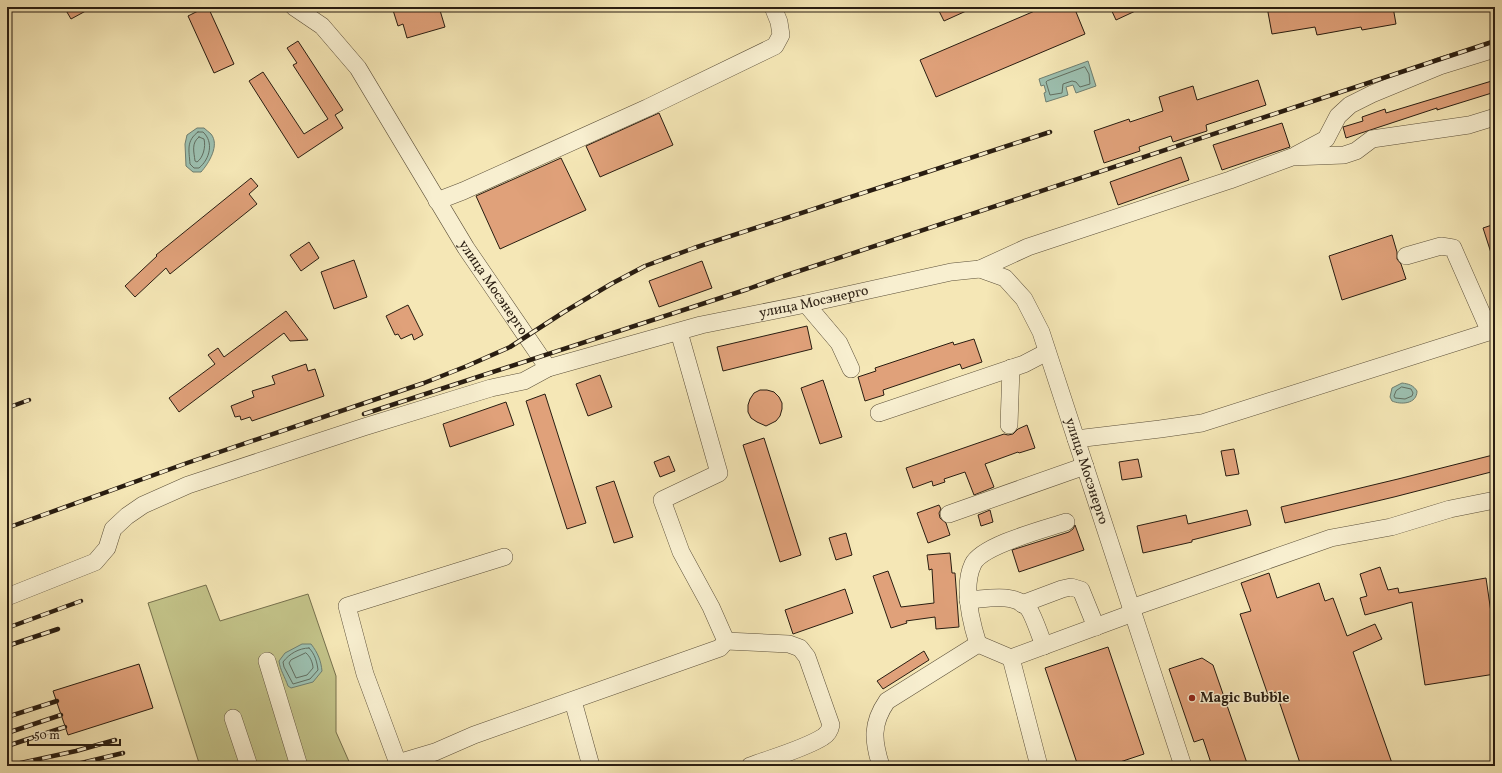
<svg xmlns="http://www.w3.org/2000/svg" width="1502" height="773" font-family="Vollkorn,serif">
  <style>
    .green { fill: #c3c389; stroke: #76704d }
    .water { fill: #9cbfaf; stroke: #6e7e70 }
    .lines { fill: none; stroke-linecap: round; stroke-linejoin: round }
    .shore { stroke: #626e60; stroke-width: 1 }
    .building { fill: #e0a17a; stroke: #291d11 }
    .minor-casing { stroke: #5c503a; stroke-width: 18 }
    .minor { stroke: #f8efd0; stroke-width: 17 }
    .rail-casing { stroke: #291d11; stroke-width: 4.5 }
    .rail { stroke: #f8efd0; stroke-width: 3; stroke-dasharray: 9; stroke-linecap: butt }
    .poi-dot { fill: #8f2418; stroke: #f8efd0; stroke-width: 1.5 }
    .labels { text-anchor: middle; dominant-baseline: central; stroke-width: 3; stroke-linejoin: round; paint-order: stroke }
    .street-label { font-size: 14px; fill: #291d11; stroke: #f8efd0 }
    .poi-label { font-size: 14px; font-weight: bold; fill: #291d11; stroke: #f8efd0; text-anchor: start }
  </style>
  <rect width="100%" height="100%" fill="#f5e7b6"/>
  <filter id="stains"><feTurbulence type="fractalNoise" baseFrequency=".005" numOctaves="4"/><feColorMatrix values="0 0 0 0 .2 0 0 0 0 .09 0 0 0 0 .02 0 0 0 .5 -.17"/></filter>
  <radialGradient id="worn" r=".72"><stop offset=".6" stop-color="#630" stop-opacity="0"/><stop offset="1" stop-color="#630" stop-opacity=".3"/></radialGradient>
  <polygon class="green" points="206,585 220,621 308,594 336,676 336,732 351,766 200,766 148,603"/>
  <g class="water">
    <polygon points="1088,61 1096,86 1076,93 1073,85 1066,87 1068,95 1046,102 1044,93 1046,92 1044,85 1041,86 1039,79"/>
    <path d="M197,128H204C206,130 209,132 211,134C220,145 209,163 201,172H193L186,166L185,144L187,135Z"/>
    <path d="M1402,383C1409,384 1413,385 1417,391C1417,404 1401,405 1392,401L1390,397L1392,388Z"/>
    <path d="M302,644H311C318,653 321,661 322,671L313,682L291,688L288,686C285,677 280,670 279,661L285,653Z"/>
  </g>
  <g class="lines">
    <g class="shore">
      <polygon points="1085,67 1089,74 1090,84 1080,87 1076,82 1072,81 1063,84 1062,93 1050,95 1046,82 1047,81"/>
      <path d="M198,132H203C214,142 210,159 199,168H194L190,164C189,150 186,141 198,132Z"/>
      <path d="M199,137L204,139C206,147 203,158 197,162L195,161C194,152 191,143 199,137Z"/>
      <polygon points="1402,387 1411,389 1413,393 1412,396 1405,399 1395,398 1394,396 1396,391"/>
      <path d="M309,648C315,654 317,662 318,670L310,679L293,684L284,667L283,662C289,654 299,648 309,648Z"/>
      <path d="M306,653C310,656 313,663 313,668L307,675L296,678L289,663L291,660Z"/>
    </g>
  </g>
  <g class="building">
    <polygon points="64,7 93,7 71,19"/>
    <polygon points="206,7 208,7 234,64 214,73 188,16"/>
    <polygon points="392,7 439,7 445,27 407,38 403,24 398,26"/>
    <polygon points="937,7 975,7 944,21"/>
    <polygon points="1044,7 1061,7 1063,11 1074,7 1085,34 936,97 920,60"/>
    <polygon points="1110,7 1144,7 1116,20"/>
    <polygon points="1267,7 1393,7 1396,24 1362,30 1361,27 1317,35 1315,27 1272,34"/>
    <polygon points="298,41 343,110 335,115 343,128 298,158 249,81 263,72 304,134 328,119 293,65 297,63 287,48"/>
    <polygon points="1258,80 1266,105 1206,125 1207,131 1173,142 1171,136 1139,147 1140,151 1104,163 1094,131 1129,119 1130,122 1163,111 1159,97 1193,86 1197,100"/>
    <polygon points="1495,80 1495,92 1437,110 1437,108 1346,138 1343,127 1363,121 1362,117 1385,109 1386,113"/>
    <polygon points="659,113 673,145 600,177 586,146"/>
    <polygon points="1282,123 1290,147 1222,170 1213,145"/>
    <polygon points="1181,157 1189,180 1118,205 1110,182"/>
    <polygon points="561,158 586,210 500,249 476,196"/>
    <polygon points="251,178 258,186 249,194 257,204 170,274 166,268 135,297 125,286 157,256 156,255"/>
    <polygon points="1495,224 1495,258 1493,259 1483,228"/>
    <polygon points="1392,235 1397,252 1397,259 1401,264 1406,279 1342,300 1329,256"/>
    <polygon points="309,242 319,258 301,271 290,255"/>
    <polygon points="354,260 367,297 334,309 321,272"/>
    <polygon points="702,261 712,288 659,307 649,281"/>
    <polygon points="408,305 423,335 414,340 412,334 401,339 398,334 395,335 386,316"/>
    <polygon points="286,311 308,340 290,341 284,333 179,412 169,398 215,364 208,355 218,348 224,357"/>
    <polygon points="807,326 812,349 723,371 717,347"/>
    <polygon points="974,339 982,362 962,369 960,364 883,390 884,395 865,401 858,377 876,371 875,368 953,342 954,345"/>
    <polygon points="306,364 308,371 315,369 324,396 252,421 250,417 241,420 240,416 235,417 231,406 254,397 252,391 275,384 272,376"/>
    <polygon points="600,375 612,407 588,416 576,384"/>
    <polygon points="823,380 842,437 820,444 801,388"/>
    <polygon points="760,390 767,390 774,392 779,397 782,403 782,409 780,416 776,421 766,426 757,422 751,418 748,412 748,405 750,399 754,393"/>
    <polygon points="545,394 586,523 567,529 526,401"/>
    <polygon points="506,402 514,425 450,447 443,424"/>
    <polygon points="1027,425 1035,448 1019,453 1018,452 985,464 994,487 974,495 965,472 944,479 945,482 933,486 932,481 913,488 906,468 1004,434 1008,435 1013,434 1018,429"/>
    <polygon points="764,438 801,555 780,562 743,445"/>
    <polygon points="1234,449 1239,474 1226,476 1221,451"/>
    <polygon points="1493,455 1495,471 1394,497 1285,523 1281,507 1398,479"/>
    <polygon points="669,456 675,471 660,477 654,462"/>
    <polygon points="1138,459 1142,477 1122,480 1119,462"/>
    <polygon points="614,481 633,537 614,543 596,487"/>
    <polygon points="939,505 941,509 939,513 940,518 946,523 950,535 928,543 917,513"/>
    <polygon points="990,510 993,522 981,526 978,515"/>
    <polygon points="1247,510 1251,525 1192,540 1192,542 1143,553 1137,526 1186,515 1188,524"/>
    <polygon points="1075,525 1084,550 1019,572 1012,550 1069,532 1073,529"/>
    <polygon points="846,533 852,555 836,560 829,538"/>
    <polygon points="950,553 952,573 955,573 959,627 936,629 935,617 906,621 907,623 891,628 873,576 888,571 901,607 934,603 932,569 929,570 927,555"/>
    <polygon points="1380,567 1388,590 1398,588 1399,593 1486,578 1495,640 1495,674 1425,685 1412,602 1365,615 1360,598 1367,596 1360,574"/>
    <polygon points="1269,573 1277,598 1319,583 1325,601 1333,598 1347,636 1375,624 1382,639 1353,652 1393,766 1301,766 1276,692 1268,695 1240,614 1251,611 1241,583"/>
    <polygon points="845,589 853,613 793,634 785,610"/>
    <polygon points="1108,647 1144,754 1108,766 1078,766 1045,668"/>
    <polygon points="924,651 929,660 883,689 877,681"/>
    <polygon points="1202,658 1213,665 1248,766 1212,766 1203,739 1194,742 1169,669"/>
    <polygon points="139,664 153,708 68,735 53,691"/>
  </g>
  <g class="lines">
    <defs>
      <g id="minor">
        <path id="s1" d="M294,7L322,26L358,68L466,248L548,368"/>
        <polyline points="1296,155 1326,139 1338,116 1350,105 1372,94 1440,66 1495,49"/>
        <polyline points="437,201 463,191 647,108 775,46 781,35 779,22 773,7"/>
        <polyline points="1406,256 1441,246 1453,248 1490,332"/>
        <polyline points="980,269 1028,247 1230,180 1292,157 1344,155 1356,151 1372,139 1469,125 1495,117"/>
        <polyline points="806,304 839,343 851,369"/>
        <polyline points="679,332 719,473 662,500 681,552 711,607 726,641"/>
        <polyline points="879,413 1024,364 1047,352"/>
        <polyline points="1009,425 1011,368"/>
        <polyline points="1076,439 1160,429 1202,423 1495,330"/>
        <polyline points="949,514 1085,466"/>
        <path id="s2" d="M7,597L95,562L107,548L113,529L127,516L143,505L188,485L364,427L491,388L524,381L548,368L701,325L806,304L951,272L980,269L1005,278L1024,299L1041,332L1183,766"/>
        <path d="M968,600C986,599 1014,592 1028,608C1033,614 1041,638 1044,646"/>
        <polyline points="1022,604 1062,589 1071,587 1081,590 1096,627"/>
        <polyline points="1131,608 1331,538 1391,527 1450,509 1495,500"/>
        <path d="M726,641L789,644L800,648L807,657L831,725C830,730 828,734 823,737C804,749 771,758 750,766"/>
        <polyline points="1011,658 1133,613"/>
        <polyline points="267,661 299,766"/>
        <polyline points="573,701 591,766"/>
        <polyline points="233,718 249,766"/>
        <polyline points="398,763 435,752 474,735 720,648 726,641"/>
        <polyline points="399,766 365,674 347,606 504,557"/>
        <path d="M881,766C873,741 871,724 887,701L978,644"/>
        <path d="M1039,766L1011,658L978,644C971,622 962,587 973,564C982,545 1045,529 1066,522"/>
      </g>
    </defs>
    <use href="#minor" class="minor-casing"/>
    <use href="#minor" class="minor"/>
    <defs>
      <g id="rail">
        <polyline points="7,408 29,400"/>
        <polyline points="364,414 748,289 784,276 1495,41"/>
        <polyline points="7,528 187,463 424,383 467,366 510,347 564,312 611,284 645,266 694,248 1050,132"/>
        <polyline points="7,628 81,601"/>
        <polyline points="7,646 58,629"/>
        <polyline points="7,717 57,701"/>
        <polyline points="7,733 61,715"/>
        <polyline points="7,746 65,727"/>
        <polyline points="7,766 76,751 115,740"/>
        <polyline points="69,766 123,753"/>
      </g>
    </defs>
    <use href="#rail" class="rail-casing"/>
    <use href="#rail" class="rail"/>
  </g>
  <circle class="poi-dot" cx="1192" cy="698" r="4"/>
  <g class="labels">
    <g class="street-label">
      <text stroke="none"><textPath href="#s1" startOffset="347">улица Мосэнерго</textPath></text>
      <text stroke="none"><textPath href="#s2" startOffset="874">улица Мосэнерго</textPath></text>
      <text stroke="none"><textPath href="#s2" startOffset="1282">улица Мосэнерго</textPath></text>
    </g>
    <g class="poi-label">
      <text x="1200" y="698">Magic Bubble</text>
    </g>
  </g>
  <rect width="1502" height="773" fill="none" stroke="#f5e7b6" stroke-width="24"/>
  <rect x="8" y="8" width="1486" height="757" fill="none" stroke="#291d11" stroke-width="2"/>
  <rect x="12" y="12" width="1478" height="749" fill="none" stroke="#291d11"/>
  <path d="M28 739v6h92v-6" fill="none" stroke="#291d11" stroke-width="2"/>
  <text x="34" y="739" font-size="12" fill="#291d11" stroke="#f8efd0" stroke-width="3" paint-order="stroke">50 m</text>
  <rect width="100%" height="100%" filter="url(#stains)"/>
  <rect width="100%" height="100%" fill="url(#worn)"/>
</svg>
